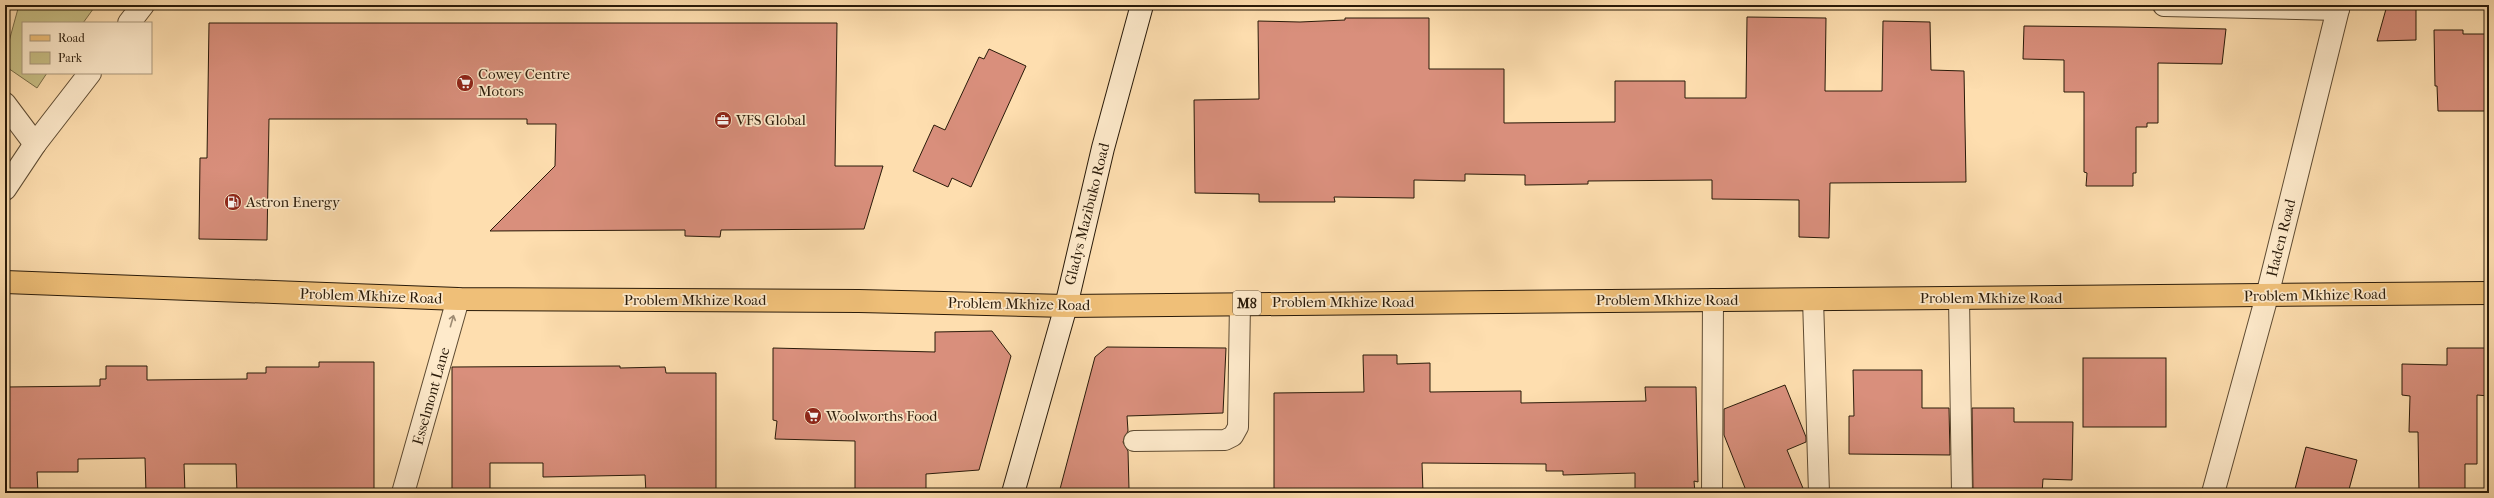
<svg xmlns="http://www.w3.org/2000/svg" width="2494" height="498" font-family="'IM FELL French Canon',serif">
  <style>
    .green { fill: #c8bf85; stroke: #786c47 }
    .building { fill: #d98f7c; stroke: #291a09 }
    .lines { fill: none; stroke-linecap: round; stroke-linejoin: round }
    .lane-casing { stroke: #5e4b32; stroke-width: 22 }
    .street-casing { stroke: #5e4b32; stroke-width: 24 }
    .secondary-casing { stroke: #291a09; stroke-width: 24 }
    .primary-casing { stroke: #291a09; stroke-width: 24 }
    .lane { stroke: #feeacb; stroke-width: 20 }
    .street { stroke: #feeacb; stroke-width: 22 }
    .secondary { stroke: #feeacb; stroke-width: 22 }
    .primary { stroke: #efbf78; stroke-width: 22 }
    .oneway { stroke: #9e8c74 }
    .labels { text-anchor: middle; dominant-baseline: central; stroke-width: 3.5; stroke-linejoin: round; paint-order: stroke }
    .shield { fill: #feeacb; stroke: #695843; stroke-width: 1 }
    .shield-label { font-size: 14px; font-weight: bold; fill: #291a09 }
    .poi-label { font-size: 15px; fill: #291a09; stroke: #feeacb; text-anchor: start }
    .street-label { font-size: 15px; fill: #291a09; stroke: #feeacb }
  </style>
  <rect width="100%" height="100%" fill="#fedeaf"/>
  <filter id="stains"><feTurbulence type="fractalNoise" baseFrequency=".005" numOctaves="4"/><feColorMatrix values="0 0 0 0 .2 0 0 0 0 .09 0 0 0 0 .02 0 0 0 .5 -.17"/></filter>
  <radialGradient id="worn" r=".72"><stop offset=".6" stop-color="#630" stop-opacity="0"/><stop offset="1" stop-color="#630" stop-opacity=".3"/></radialGradient>
  <polygon class="green" points="19,5 96,5 83,23 23,23 23,73 47,73 37,88 5,66 5,56"/>
  <g class="building">
    <polygon points="2416,8 2416,40 2377,41 2386,9"/>
    <polygon points="1747,17 1826,18 1825,91 1882,91 1883,21 1930,22 1931,70 1964,71 1966,182 1830,183 1829,238 1799,237 1799,200 1712,199 1712,180 1588,181 1588,184 1525,185 1525,175 1465,174 1465,181 1414,180 1414,198 1334,197 1335,202 1259,202 1259,194 1195,193 1194,100 1259,99 1258,21 1300,22 1345,20 1345,18 1429,18 1429,69 1504,69 1504,123 1615,122 1615,81 1685,81 1685,98 1746,98"/>
    <polygon points="209,23 837,23 835,166 883,166 864,229 721,230 720,237 685,236 685,230 490,231 555,166 556,124 527,124 527,119 269,119 267,240 199,239 200,158 207,158"/>
    <polygon points="2024,26 2122,27 2226,29 2222,64 2158,63 2158,123 2147,123 2147,127 2136,127 2136,173 2133,173 2133,186 2086,186 2087,173 2084,172 2084,92 2064,92 2064,60 2023,59"/>
    <polygon points="2434,30 2463,30 2463,34 2489,34 2489,111 2438,111 2437,86 2435,86"/>
    <polygon points="989,49 1026,66 971,187 952,178 948,187 913,171 934,125 945,130 979,57 984,59"/>
    <polygon points="992,331 1011,356 979,470 926,474 926,493 855,493 855,441 775,439 777,421 773,420 773,348 935,352 935,332"/>
    <polygon points="1107,347 1226,348 1223,413 1127,416 1128,431 1123,442 1128,451 1129,489 1060,489 1095,357"/>
    <polygon points="2447,348 2489,348 2489,396 2477,395 2477,464 2465,464 2465,493 2419,493 2418,432 2409,432 2410,396 2402,395 2402,364 2447,365"/>
    <polygon points="1363,355 1397,355 1397,364 1430,363 1430,392 1521,391 1521,403 1646,401 1645,387 1696,387 1698,482 1694,481 1695,493 1635,493 1635,473 1563,475 1563,471 1546,471 1546,464 1422,463 1423,493 1274,493 1274,393 1364,392"/>
    <rect x="2083" y="358" width="83" height="69"/>
    <polygon points="319,362 374,362 374,493 237,493 236,464 184,464 185,493 146,493 145,458 78,459 78,472 37,472 38,493 5,493 5,387 100,386 100,379 106,379 106,366 147,366 147,380 247,379 247,373 266,373 266,367 319,367"/>
    <polygon points="620,366 620,368 665,367 666,373 716,373 716,493 646,493 645,475 543,477 543,463 490,463 490,493 452,493 452,367"/>
    <polygon points="1853,370 1922,370 1922,408 1949,408 1950,455 1849,454 1849,416 1854,416"/>
    <polygon points="1785,385 1806,437 1806,442 1787,450 1805,493 1747,493 1724,435 1724,409"/>
    <polygon points="1972,408 2014,408 2014,422 2073,422 2072,480 2043,479 2042,493 1973,493"/>
    <polygon points="2306,447 2357,460 2348,493 2294,493"/>
  </g>
  <g class="lines">
    <defs>
      <g id="lane">
        <polyline points="1959,298 1962,493"/>
        <polyline points="1813,299 1819,493"/>
        <polyline points="1134,441 1225,440 1233,436 1238,427 1240,303"/>
        <polyline points="1712,493 1713,299"/>
      </g>
      <g id="street">
        <polyline points="2164,5 2338,9"/>
        <polyline points="129,23 143,5"/>
        <polyline points="5,104 35,144"/>
        <polyline points="5,189 35,144 90,73"/>
        <polyline points="403,493 458,299"/>
        <polyline points="2213,493 2267,296 2339,5"/>
      </g>
      <polyline id="secondary" points="1013,493 1066,306 1103,148 1142,5"/>
      <polyline id="primary" points="5,282 458,299 859,301 1066,306 2489,293"/>
    </defs>
    <use href="#lane" class="lane-casing"/>
    <use href="#street" class="street-casing"/>
    <use href="#secondary" class="secondary-casing"/>
    <use href="#primary" class="primary-casing"/>
    <use href="#lane" class="lane"/>
    <use href="#street" class="street"/>
    <use href="#secondary" class="secondary"/>
    <use href="#primary" class="primary"/>
  </g>
  <defs><path id="oneway-shaft" d="M-6 0H5M1.5-3L5.5 0L1.5 3" fill="none" stroke-width="1.6" stroke-linecap="round" stroke-linejoin="round"/></defs>
  <use class="oneway" href="#oneway-shaft" transform="translate(452 321) rotate(-74)"/>
  <defs>
    <symbol id="supermarket-disc" viewBox="-11 -11 22 22"><circle r="9.5" fill="#8f2418" stroke="#feeacb"/><path d="M-6-5.5h2.5l.6 2H6L4.5 2H-2.5L-4.4-4H-6ZM-1.5 3.2a1.3 1.3 0 1 0 .1 0ZM3 3.2a1.3 1.3 0 1 0 .1 0Z" fill="#fff"/></symbol>
    <symbol id="office-disc" viewBox="-11 -11 22 22"><circle r="9.5" fill="#8f2418" stroke="#feeacb"/><path d="M-6-3h4V-5.5h4V-3h4V5H-6ZM-1-4.5V-3h2v-1.5ZM-6 0V1H6V0Z" fill="#fff"/></symbol>
    <symbol id="fuel-disc" viewBox="-11 -11 22 22"><circle r="9.5" fill="#8f2418" stroke="#feeacb"/><path d="M-5.5-6h7V0h2V4h1.3V-2.5L3-4.5l.8-.8L6-3V5H2.5V1h-1V6h-7ZM-4.2-4.7v3.2H.2V-4.7Z" fill="#fff"/></symbol>
  </defs>
  <g fill-rule="evenodd">
    <use href="#supermarket-disc" x="455" y="73" width="20" height="20"/>
    <use href="#office-disc" x="713" y="110" width="20" height="20"/>
    <use href="#fuel-disc" x="223" y="192" width="20" height="20"/>
    <use href="#supermarket-disc" x="803" y="406" width="20" height="20"/>
  </g>
  <g class="labels">
    <rect class="shield" x="1233" y="291" width="28" height="24" rx="3"/>
    <g class="shield-label">
      <text x="1247" y="303">M8</text>
    </g>
    <g class="poi-label">
      <text x="478" y="74">Cowey Centre<tspan x="478" dy="17">Motors</tspan></text>
      <text x="736" y="120">VFS Global</text>
      <text x="246" y="202">Astron Energy</text>
      <text x="826" y="416">Woolworths Food</text>
    </g>
    <g class="street-label">
      <text transform="translate(1087 214) rotate(-76)">Gladys Mazibuko Road</text>
      <text transform="translate(2281 238) rotate(-76)">Haden Road</text>
      <text transform="translate(2315 295) rotate(-1)">Problem Mkhize Road</text>
      <text transform="translate(371 296) rotate(2)">Problem Mkhize Road</text>
      <text x="1991" y="298">Problem Mkhize Road</text>
      <text x="695" y="300">Problem Mkhize Road</text>
      <text x="1667" y="300">Problem Mkhize Road</text>
      <text x="1343" y="302">Problem Mkhize Road</text>
      <text transform="translate(1019 304) rotate(1)">Problem Mkhize Road</text>
      <text transform="translate(431 396) rotate(-74)">Esselmont Lane</text>
    </g>
  </g>
  <rect width="2494" height="498" fill="none" stroke="#fedeaf" stroke-width="20"/>
  <rect x="6" y="6" width="2482" height="486" fill="none" stroke="#291a09" stroke-width="2"/>
  <rect x="10" y="10" width="2474" height="478" fill="none" stroke="#291a09"/>
  <rect x="22" y="22" width="130" height="52" fill="#feeacb" stroke="#a9977d"/>
  <rect x="30" y="35" width="20" height="6" fill="#efbf78" stroke="#a9977d"/>
  <text x="58" y="42" font-size="12" fill="#291a09">Road</text>
  <rect x="30" y="52" width="20" height="12" fill="#c8bf85" stroke="#a9977d"/>
  <text x="58" y="62" font-size="12" fill="#291a09">Park</text>
  <rect width="100%" height="100%" filter="url(#stains)"/>
  <rect width="100%" height="100%" fill="url(#worn)"/>
</svg>
